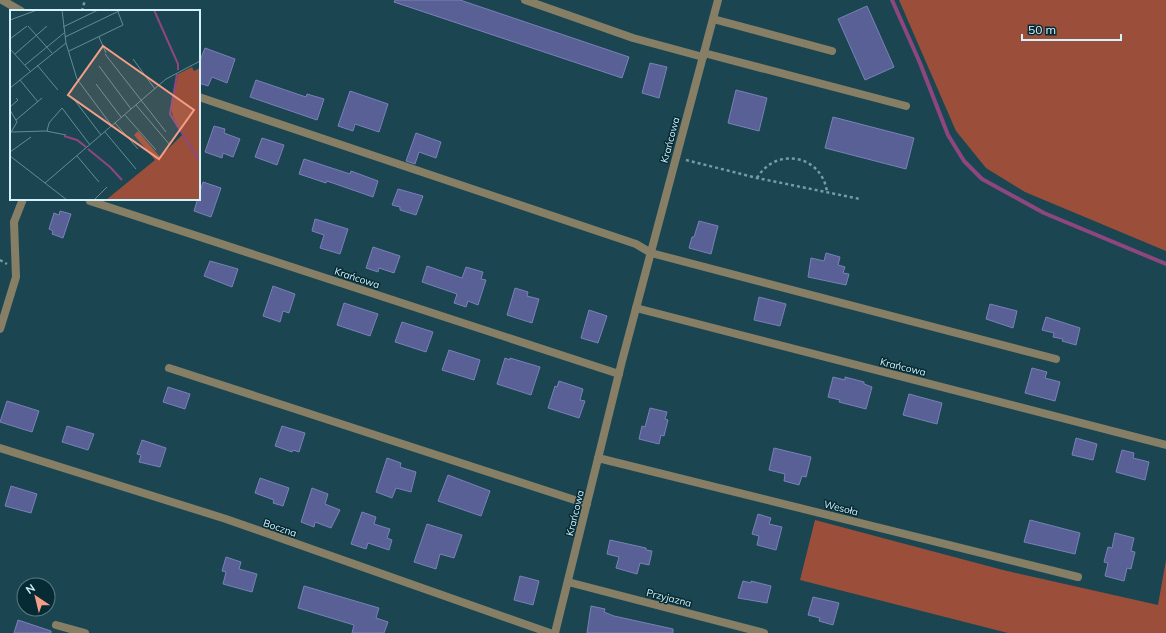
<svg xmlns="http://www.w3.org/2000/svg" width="1166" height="633" font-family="Mulish,sans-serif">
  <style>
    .green { fill: #9b4f3a }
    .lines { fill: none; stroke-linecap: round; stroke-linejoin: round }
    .stream { stroke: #8e467e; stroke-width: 4 }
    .building { fill: #586095; stroke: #7881b8 }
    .path { stroke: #779ba5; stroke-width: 2.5; stroke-dasharray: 3 3; stroke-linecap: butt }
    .lane { stroke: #867f66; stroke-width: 8 }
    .street { stroke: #867f66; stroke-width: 8 }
    .labels { text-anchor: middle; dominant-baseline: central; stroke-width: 3; stroke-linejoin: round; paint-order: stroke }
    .street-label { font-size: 10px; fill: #d5f3fc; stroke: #072b34 }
    .inset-river { fill: none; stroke: #8e467e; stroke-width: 2 }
    .inset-road { fill: none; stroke: #658b95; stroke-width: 1 }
    .view { fill: #f49e87; fill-opacity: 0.15; stroke: #f49e87; stroke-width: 2 }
    .inset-edge { fill: none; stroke: #d5f3fc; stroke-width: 2 }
  </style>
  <rect width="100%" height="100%" fill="#1b4651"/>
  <g class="green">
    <polygon points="899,0 1166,0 1166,251 1025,192 986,168 956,131"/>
    <polygon points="815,520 1003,570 1158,605 1166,560 1166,633 1008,633 800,580"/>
  </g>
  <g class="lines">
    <polyline class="stream" points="892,0 920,63 948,135 964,161 982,179 1044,213 1166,264"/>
  </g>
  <g class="building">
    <polygon points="395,0 460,0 629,57 622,78 394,2"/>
    <polygon points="867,6 894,67 865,80 838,19"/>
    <polygon points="205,48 235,59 227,83 212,77 208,86 199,83 199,63"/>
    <polygon points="650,63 667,67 659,98 642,93"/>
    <polygon points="256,80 306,97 307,94 324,99 317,120 250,97"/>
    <polygon points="736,90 767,98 759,131 728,123"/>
    <polygon points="350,91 388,104 379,132 355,124 353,131 338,126"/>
    <polygon points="833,117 914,138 906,169 825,148"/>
    <polygon points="214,126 225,129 224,133 240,139 233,157 223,153 222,158 205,152"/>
    <polygon points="416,133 441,142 436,158 419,152 415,164 406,161"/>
    <polygon points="262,138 284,145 277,165 255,157"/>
    <polygon points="304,159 350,174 351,171 378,181 373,197 327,181 326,183 299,174"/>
    <polygon points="203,182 221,188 211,217 194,211"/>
    <polygon points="398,189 423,196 416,215 400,210 400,207 392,205"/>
    <polygon points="60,211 71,214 63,238 52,234 53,231 49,229 54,213 59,215"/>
    <polygon points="315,219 348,229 340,254 320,248 324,235 312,231"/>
    <polygon points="699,221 718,226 711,254 689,248 692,237 694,237"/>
    <polygon points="373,247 400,256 394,273 379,268 378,272 366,268"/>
    <polygon points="826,253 840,257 838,265 845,267 843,273 849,274 846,285 808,277 811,258 824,261"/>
    <polygon points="210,261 238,269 232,287 204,276"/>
    <polygon points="427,266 462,278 466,267 483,272 481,279 486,280 478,305 468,301 466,307 454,303 457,294 422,282"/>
    <polygon points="273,286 295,294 289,313 283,311 280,322 263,316"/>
    <polygon points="515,288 528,292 527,296 539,299 532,323 507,315"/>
    <polygon points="759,297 786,304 780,326 754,320"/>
    <polygon points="344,303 378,314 370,336 337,325"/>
    <polygon points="990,304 1017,311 1013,328 986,319"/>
    <polygon points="589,310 607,316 598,343 581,338"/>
    <polygon points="1046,317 1080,328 1076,345 1062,341 1063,339 1053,337 1054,333 1042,330"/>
    <polygon points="402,322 433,332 426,352 395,342"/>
    <polygon points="449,350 480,360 474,380 442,370"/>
    <polygon points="505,358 510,360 510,358 540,367 531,395 497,384"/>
    <polygon points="1032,368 1047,372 1045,378 1060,382 1055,401 1025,393"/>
    <polygon points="833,377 845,380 845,377 864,382 864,384 872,387 866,409 839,402 840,400 828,397"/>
    <polygon points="559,381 583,389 580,400 585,401 579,418 548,408 555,386 557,387"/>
    <polygon points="168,387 190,394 185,409 163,402"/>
    <polygon points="909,394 942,403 937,424 903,415"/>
    <polygon points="7,401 39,411 32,432 0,422"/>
    <polygon points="650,408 667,412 665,419 668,420 664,436 661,435 659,444 639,439 642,426 645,427"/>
    <polygon points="67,426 94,434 88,450 62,442"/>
    <polygon points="282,426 305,433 299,452 293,450 292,452 275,446"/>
    <polygon points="1076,438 1097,444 1093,460 1072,455"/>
    <polygon points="142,440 166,448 160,467 139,462 141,455 137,454"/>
    <polygon points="774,448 811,457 806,477 802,476 799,485 784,481 785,474 769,470"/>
    <polygon points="1122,450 1134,453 1133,458 1149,462 1145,480 1116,472"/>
    <polygon points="387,458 401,463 400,467 416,472 411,492 396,488 392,498 376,492"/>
    <polygon points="448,475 490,491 481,516 438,501"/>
    <polygon points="260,478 289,488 283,506 273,503 274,500 255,493"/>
    <polygon points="11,486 37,494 31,513 5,506"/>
    <polygon points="312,488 328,494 325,504 340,510 331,528 315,522 314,527 301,522"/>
    <polygon points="362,512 376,517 374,524 390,529 387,538 392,540 389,550 368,543 366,549 351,544"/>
    <polygon points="758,514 771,518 769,524 782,527 776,550 757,545 759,536 752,534"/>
    <polygon points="1030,520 1080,533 1075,554 1024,542"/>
    <polygon points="427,524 462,535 454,558 440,554 436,569 414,562"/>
    <polygon points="1115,533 1134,538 1131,551 1135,552 1131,569 1127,568 1124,581 1105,576 1108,563 1104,562 1108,547 1112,548"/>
    <polygon points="610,540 646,548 646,550 652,551 649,565 640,563 637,574 616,568 619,557 607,554"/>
    <polygon points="226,557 241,562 239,569 257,574 252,592 223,584 226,572 222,571"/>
    <polygon points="520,576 539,581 533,605 514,600"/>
    <polygon points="743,581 751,583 751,581 771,586 767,603 738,598"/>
    <polygon points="304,586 379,608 376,618 388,622 384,633 352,633 354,625 298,608"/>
    <polygon points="813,597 839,603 833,625 819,621 820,618 808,615"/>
    <polygon points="591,606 605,609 604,612 614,616 673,629 673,633 587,633"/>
    <polygon points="18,620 51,631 51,633 14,633"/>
  </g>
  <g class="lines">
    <g class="path">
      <polyline points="82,11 85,0"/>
      <polyline points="686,160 757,178 860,199"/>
      <path d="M757,178C776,146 822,155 827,192"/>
      <polyline points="0,260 7,264"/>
    </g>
    <g class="lane">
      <polyline points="713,19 832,51"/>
      <polyline points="704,53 906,106"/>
      <polyline points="0,329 16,277 14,222 23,199"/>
    </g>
    <g class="street">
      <polyline points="2,0 21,11"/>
      <polyline points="525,0 633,38 703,57"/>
      <polyline points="199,97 636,244 651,253 1056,359"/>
      <polyline points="90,201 619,374"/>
      <polyline points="636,308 1166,445"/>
      <polyline points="169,368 587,504"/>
      <polyline points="0,448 226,519 550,633"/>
      <polyline points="598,458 1078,577"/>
      <polyline points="568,582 764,633"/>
      <polyline points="56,625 85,633"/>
      <polyline points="555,633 622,361 718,0"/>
    </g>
  </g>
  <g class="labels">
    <g class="street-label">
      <text transform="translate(670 140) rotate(-75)">Krańcowa</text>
      <text transform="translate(357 278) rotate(18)">Krańcowa</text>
      <text transform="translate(903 367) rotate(14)">Krańcowa</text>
      <text transform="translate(841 508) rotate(14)">Wesoła</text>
      <text transform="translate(575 513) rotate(-76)">Krańcowa</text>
      <text transform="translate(280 528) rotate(19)">Boczna</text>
      <text transform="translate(669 598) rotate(14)">Przyjazna</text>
    </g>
  </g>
  <g transform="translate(10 10)">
    <rect width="190" height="190" fill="#1b4651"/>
    <path d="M182,57L184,61L190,58V190H96L145,150L124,125L128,121L150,147L173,124L163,107L161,98L168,64Z" fill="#9b4f3a"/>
    <path class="inset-river" d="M144,0L168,54V60M167,64L160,104L190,152M54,126L67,130L76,137M78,139L100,157L112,170"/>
    <path class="inset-road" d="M52,0L56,33L67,69L102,116M0,10L27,0M18,16L42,43M53,17L88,0M55,27L111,0M89,27L96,43M0,29L17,16M0,39L20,61M59,41L113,15L108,2M5,44L37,16M95,44L156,122M123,49L145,79M15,55L54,23M27,55L48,80M89,56L121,99M10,70L28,92M86,74L111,107M0,78L56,33M63,88L91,125M126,95L160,135M0,97L8,90L6,88M0,100L7,112L0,124M115,105L146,140M6,110L32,88M105,113L128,139M37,121L39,113L52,98L80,135M2,122L36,121L56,125M95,122L126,159M0,142L21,127M0,146L57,190M67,146L89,172M35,173L156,69L190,51M84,190L97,177"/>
    <path class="view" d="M93,36L184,100L149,149L58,85Z"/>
    <rect width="190" height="190" class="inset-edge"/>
  </g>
  <g transform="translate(36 597) rotate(325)"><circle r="19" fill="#072b34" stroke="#597b84"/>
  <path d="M0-3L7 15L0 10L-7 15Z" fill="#f49e87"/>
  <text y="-6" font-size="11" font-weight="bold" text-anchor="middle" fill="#d5f3fc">N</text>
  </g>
  <path d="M1022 34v6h99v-6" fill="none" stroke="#d5f3fc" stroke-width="2"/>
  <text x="1028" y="34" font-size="12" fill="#d5f3fc" stroke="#072b34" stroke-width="3" paint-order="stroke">50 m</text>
</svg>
